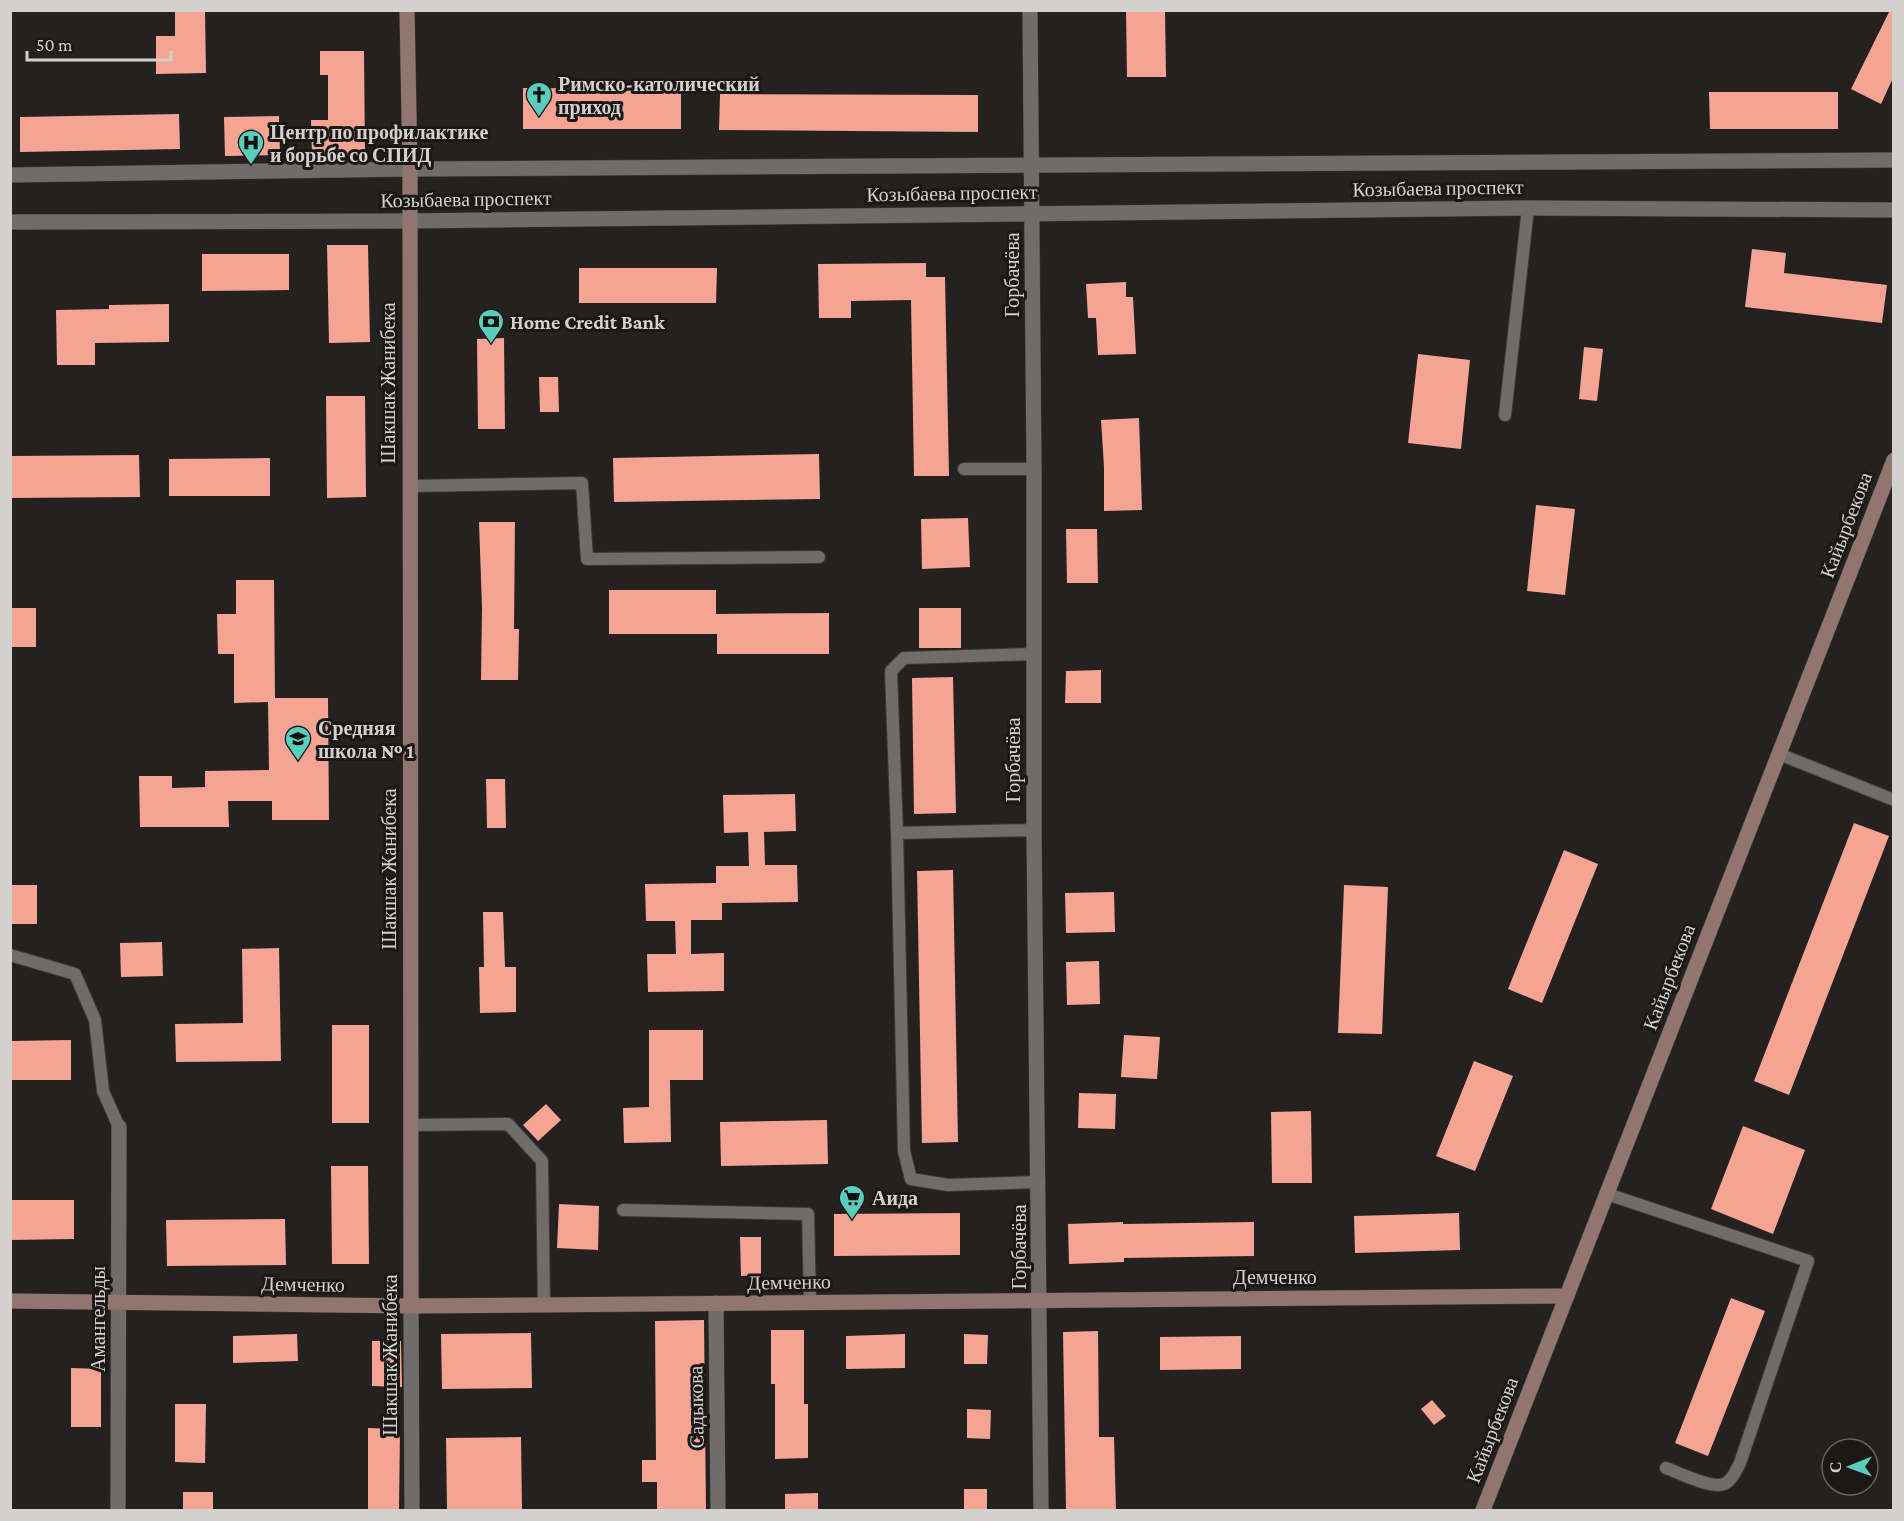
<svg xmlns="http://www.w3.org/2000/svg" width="1904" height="1521" font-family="'Crimson Pro',serif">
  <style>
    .building { fill: #f5a493 }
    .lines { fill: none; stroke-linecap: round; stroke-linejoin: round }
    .lane-casing { stroke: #3d3b3a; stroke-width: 14 }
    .street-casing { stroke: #3d3b3a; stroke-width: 16 }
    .secondary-casing { stroke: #3d3b3a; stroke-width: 16 }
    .lane { stroke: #706c6b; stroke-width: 12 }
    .street { stroke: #706c6b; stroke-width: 15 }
    .secondary { stroke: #91756f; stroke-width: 15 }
    .labels { text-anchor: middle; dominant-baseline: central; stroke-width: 6; stroke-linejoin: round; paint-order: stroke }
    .poi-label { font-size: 20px; font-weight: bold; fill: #d3d1d0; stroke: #1b1817; text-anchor: start }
    .street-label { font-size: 20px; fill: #d3d1d0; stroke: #1b1817 }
  </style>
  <rect width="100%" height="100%" fill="#242120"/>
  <g class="building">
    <polygon points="175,10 205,10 206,73 156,74 156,36 175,36"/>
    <polygon points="1126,10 1165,10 1166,77 1127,77"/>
    <polygon points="1890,10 1893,10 1893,78 1881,104 1851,89"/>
    <polygon points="320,51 364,51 365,156 312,156 311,120 328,120 328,75 320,75"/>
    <polygon points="523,88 681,89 681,129 523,129"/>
    <polygon points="1709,92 1838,92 1838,129 1710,129"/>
    <polygon points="720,94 978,95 978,132 719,130"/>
    <polygon points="179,114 180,149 20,152 20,117"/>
    <polygon points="279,116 280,155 225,156 224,117"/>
    <polygon points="327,245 368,245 370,342 329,343"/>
    <polygon points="1752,249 1786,253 1784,273 1887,285 1882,323 1745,307"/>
    <polygon points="202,254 289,254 289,290 202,291"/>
    <polygon points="926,263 926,277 945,277 949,476 914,476 911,300 851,301 851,318 819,318 818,264"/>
    <polygon points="579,268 717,268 716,303 579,303"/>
    <polygon points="1126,282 1126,297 1133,297 1136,354 1098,355 1096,318 1088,318 1086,284"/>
    <polygon points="169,304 169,342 95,343 95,365 57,365 56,310 109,309 109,305"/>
    <polygon points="504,338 505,429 478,429 477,339"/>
    <polygon points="1584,347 1603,349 1597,401 1579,399"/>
    <polygon points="1418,354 1470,360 1461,449 1408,443"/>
    <polygon points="539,377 558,377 559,412 540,412"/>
    <polygon points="326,396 365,396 366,497 327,498"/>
    <polygon points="1139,418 1142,510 1104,511 1104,467 1101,420"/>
    <polygon points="819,454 820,499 614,502 613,458"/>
    <polygon points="139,455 140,497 10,498 10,456"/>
    <polygon points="270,458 270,496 169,496 169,459"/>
    <polygon points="1536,505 1575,509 1565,595 1527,591"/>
    <polygon points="968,518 970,567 922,569 921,519"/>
    <polygon points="479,522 515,522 514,629 519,629 518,680 481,680 482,608"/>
    <polygon points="1066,529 1097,529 1098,583 1067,583"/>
    <polygon points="236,580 274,580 275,698 328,698 329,820 272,820 272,801 228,801 229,827 140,827 139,776 172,776 172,788 205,787 205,771 269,770 268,702 234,703 234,654 218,654 217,614 236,614"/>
    <polygon points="609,590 716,590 716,614 829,613 829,654 717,654 717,634 609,634"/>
    <rect x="10" y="608" width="26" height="39"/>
    <rect x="919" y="608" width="42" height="40"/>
    <polygon points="1101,670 1101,703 1065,703 1066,671"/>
    <polygon points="953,677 956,813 914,814 912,678"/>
    <polygon points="486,779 505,779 506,828 487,828"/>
    <polygon points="795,794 796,831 764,832 765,865 797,865 798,902 722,903 722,920 691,920 691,954 724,953 724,991 648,992 647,954 676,954 675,921 646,921 645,884 716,883 716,866 749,866 748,832 724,833 723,795"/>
    <polygon points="1854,823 1889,836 1789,1095 1754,1081"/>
    <polygon points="1564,850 1598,864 1542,1003 1508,989"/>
    <polygon points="953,870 958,1142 922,1143 917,871"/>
    <rect x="10" y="885" width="27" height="39"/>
    <polygon points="1344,885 1388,887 1382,1034 1338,1033"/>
    <polygon points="1114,892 1115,932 1066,933 1065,893"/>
    <polygon points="483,912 503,912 505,967 516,967 516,1012 480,1013 479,967 484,967"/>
    <polygon points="162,942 163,976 121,977 120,943"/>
    <polygon points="279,948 281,1061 176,1062 175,1024 243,1023 242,949"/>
    <polygon points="1099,961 1100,1004 1067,1005 1066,962"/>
    <rect x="332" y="1025" width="37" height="98"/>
    <polygon points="649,1030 703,1030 703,1080 670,1080 671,1142 624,1143 623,1108 649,1107"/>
    <polygon points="1124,1035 1160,1037 1157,1079 1121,1077"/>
    <polygon points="71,1040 71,1080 10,1080 10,1041"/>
    <polygon points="1474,1061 1513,1076 1475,1171 1436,1156"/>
    <polygon points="1079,1093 1116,1094 1115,1129 1078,1128"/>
    <polygon points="546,1104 561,1120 538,1141 523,1125"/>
    <polygon points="1311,1111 1312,1183 1272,1183 1271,1112"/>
    <polygon points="827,1120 828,1164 721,1166 720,1122"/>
    <polygon points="1743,1126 1805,1150 1773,1234 1711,1209"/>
    <polygon points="331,1166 368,1166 369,1264 332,1264"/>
    <polygon points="10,1200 74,1200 74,1239 10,1240"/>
    <polygon points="559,1204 599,1206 598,1250 557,1248"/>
    <polygon points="960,1213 960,1255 834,1256 834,1214"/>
    <polygon points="1459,1213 1460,1250 1355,1253 1354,1216"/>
    <polygon points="285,1219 286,1265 167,1266 166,1220"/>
    <polygon points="1123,1222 1123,1224 1254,1222 1254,1256 1124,1258 1124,1262 1069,1264 1068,1224"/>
    <polygon points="740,1237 761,1237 761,1275 741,1276"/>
    <polygon points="1731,1298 1765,1311 1708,1456 1675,1443"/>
    <polygon points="704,1320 706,1510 657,1510 657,1482 642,1482 642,1460 656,1460 655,1321"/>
    <polygon points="771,1330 804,1330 804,1404 808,1404 808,1458 775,1459 775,1384 771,1384"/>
    <polygon points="1098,1331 1099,1437 1114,1437 1116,1510 1066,1510 1063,1332"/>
    <polygon points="531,1333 532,1388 442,1389 441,1334"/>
    <polygon points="297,1334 298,1361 233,1363 233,1336"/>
    <polygon points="905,1334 905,1368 846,1369 846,1336"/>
    <polygon points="964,1334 988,1335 987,1364 964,1364"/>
    <polygon points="1241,1336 1241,1369 1160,1370 1160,1337"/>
    <polygon points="372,1341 401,1341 402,1387 372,1386"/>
    <polygon points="71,1368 101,1369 101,1427 71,1427"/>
    <polygon points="1432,1400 1446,1416 1434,1425 1421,1409"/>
    <polygon points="175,1404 206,1404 205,1463 175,1462"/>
    <polygon points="967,1409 991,1410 990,1439 967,1438"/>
    <polygon points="368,1428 400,1429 399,1510 368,1510"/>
    <polygon points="521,1437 522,1510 447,1510 446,1438"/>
    <rect x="964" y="1489" width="23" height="21"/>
    <rect x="183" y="1492" width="30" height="18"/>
    <polygon points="818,1493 818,1510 785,1510 785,1494"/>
  </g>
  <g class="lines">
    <defs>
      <g id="lane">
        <polyline points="1505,415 1528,208"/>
        <polyline points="964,469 1034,469"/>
        <polyline points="409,486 582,483 587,559 819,557"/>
        <polyline points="1034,654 904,658 891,671 897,833 904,1151 911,1179 948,1185 1039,1182"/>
        <polyline points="1779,754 1894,800"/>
        <polyline points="897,833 1034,830"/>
        <polyline points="10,955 75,974 95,1020 103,1091 119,1127"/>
        <polyline points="410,1125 508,1124 542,1161 544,1305"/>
        <path d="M1607,1194L1808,1261L1740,1463C1736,1470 1733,1479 1726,1483C1714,1491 1680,1473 1666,1468"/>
        <polyline points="623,1210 808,1214 810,1302"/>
      </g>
      <g id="street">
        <polyline points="1030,10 1034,469 1034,830 1041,1510"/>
        <polyline points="10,175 410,169 1894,160"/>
        <polyline points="10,222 409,221 1528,208 1894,210"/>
        <polyline points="716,1303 718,1510"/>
        <polyline points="411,1306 412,1510"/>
        <polyline points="118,1510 119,1127"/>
      </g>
      <g id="secondary">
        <polyline points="407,10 410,169 411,1306"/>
        <polyline points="10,1301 411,1306 1567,1296"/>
        <polyline points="1483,1510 1894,460"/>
      </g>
    </defs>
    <use href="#lane" class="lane-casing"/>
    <use href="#street" class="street-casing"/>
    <use href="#secondary" class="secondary-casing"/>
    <use href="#lane" class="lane"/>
    <use href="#street" class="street"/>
    <use href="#secondary" class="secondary"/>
  </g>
  <defs>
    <symbol id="church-pin" viewBox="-11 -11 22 30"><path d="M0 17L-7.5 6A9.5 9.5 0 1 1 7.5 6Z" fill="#5acebd" stroke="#1b1817"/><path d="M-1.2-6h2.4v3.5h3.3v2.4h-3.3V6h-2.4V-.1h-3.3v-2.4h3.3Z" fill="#111"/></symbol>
    <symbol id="hospital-pin" viewBox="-11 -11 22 30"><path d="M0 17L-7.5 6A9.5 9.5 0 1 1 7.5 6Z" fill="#5acebd" stroke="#1b1817"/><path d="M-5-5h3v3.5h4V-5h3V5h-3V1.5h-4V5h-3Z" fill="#111"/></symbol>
    <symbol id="bank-pin" viewBox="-11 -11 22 30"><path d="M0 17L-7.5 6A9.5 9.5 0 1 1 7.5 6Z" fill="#5acebd" stroke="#1b1817"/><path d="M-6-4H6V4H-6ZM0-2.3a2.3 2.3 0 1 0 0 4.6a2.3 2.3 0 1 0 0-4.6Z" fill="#111"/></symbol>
    <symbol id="school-pin" viewBox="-11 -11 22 30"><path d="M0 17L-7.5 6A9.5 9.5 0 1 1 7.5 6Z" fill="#5acebd" stroke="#1b1817"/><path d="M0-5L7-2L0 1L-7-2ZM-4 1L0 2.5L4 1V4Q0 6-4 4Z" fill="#111"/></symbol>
    <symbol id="supermarket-pin" viewBox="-11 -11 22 30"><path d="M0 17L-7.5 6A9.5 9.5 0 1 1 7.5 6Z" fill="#5acebd" stroke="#1b1817"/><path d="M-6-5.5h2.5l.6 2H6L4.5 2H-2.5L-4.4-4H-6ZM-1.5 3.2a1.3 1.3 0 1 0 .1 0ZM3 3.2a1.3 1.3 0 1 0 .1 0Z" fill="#111"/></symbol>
  </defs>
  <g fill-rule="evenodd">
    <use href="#church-pin" x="524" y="80" width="30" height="40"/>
    <use href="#hospital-pin" x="236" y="128" width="30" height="40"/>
    <use href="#bank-pin" x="476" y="307" width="30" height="40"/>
    <use href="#school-pin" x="283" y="724" width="30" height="40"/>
    <use href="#supermarket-pin" x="837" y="1183" width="30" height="40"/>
  </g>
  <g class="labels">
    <g class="poi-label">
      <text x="558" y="84">Римско-католический<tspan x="558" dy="23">приход</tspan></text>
      <text x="270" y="132">Центр по профилактике<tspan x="270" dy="23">и борьбе со СПИД</tspan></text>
      <text x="510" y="322">Home Credit Bank</text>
      <text x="318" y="728">Средняя<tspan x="318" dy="23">школа № 1</tspan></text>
      <text x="872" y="1198">Аида</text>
    </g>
    <g class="street-label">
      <text transform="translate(1438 188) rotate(-1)">Козыбаева проспект</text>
      <text transform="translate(952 193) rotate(-1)">Козыбаева проспект</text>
      <text transform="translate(466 199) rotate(-1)">Козыбаева проспект</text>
      <text transform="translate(1012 275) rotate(-90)">Горбачёва</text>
      <text transform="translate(388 383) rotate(-90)">Шакшак Жанибека</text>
      <text transform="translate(1846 525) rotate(-69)">Кайырбекова</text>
      <text transform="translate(1013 760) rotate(-90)">Горбачёва</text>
      <text transform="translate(389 869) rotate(-90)">Шакшак Жанибека</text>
      <text transform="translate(1669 977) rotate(-69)">Кайырбекова</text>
      <text transform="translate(1019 1247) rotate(-90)">Горбачёва</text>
      <text x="1275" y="1277">Демченко</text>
      <text transform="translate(789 1282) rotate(-1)">Демченко</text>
      <text transform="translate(303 1284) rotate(1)">Демченко</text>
      <text transform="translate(98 1319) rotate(-90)">Амангельды</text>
      <text transform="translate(390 1355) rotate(-90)">Шакшак Жанибека</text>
      <text transform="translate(696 1407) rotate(-91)">Садыкова</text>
      <text transform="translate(1492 1430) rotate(-69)">Кайырбекова</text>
    </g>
  </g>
  <rect width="1904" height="1521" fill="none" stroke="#d3d1d0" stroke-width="24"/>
  <g transform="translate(1850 1467) rotate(269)"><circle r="28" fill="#1b1817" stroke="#656261" stroke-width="1.5"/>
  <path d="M0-4.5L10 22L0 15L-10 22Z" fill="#5acebd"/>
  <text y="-9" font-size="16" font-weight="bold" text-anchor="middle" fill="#d3d1d0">С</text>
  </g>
  <path d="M27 51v9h144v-9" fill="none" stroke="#d3d1d0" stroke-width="3"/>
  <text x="36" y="51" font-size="18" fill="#d3d1d0" stroke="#1b1817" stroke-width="4.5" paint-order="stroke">50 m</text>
</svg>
